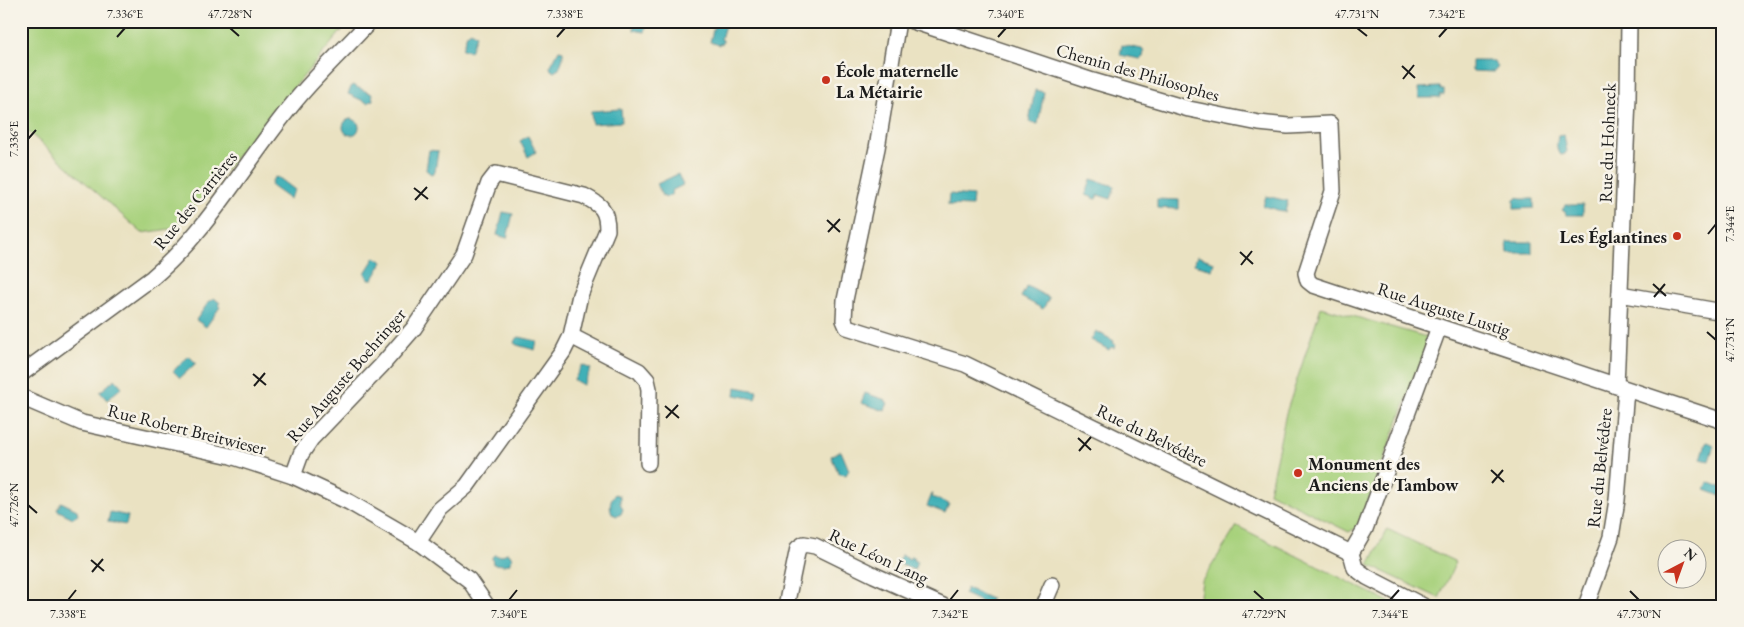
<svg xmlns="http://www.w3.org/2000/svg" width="1744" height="627" font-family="'EB Garamond',serif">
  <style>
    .green { fill: #a7d17c; stroke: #62764c }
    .water { fill: #3fb0b7; stroke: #2e666a }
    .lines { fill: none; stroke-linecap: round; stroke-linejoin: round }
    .minor-casing { stroke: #646156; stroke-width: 18 }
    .minor { stroke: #fff; stroke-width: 15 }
    .ticks { fill: none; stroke: #1c1c1c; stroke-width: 2 }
    .poi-dot { fill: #c8321e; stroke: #f7f3e8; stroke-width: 2 }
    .labels { text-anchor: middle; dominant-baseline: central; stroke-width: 5; stroke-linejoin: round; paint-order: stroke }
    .poi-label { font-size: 18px; font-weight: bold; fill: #1c1c1c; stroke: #f7f3e8; text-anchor: start }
    .street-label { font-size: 18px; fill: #1c1c1c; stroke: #f7f3e8 }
    .neatline { fill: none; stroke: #1c1c1c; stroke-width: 2 }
    .ticks-label { font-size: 12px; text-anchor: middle; fill: #1c1c1c }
  </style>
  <rect width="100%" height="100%" fill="#f7f3e8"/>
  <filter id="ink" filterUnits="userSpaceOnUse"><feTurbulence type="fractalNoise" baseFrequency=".02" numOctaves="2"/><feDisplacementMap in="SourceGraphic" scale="10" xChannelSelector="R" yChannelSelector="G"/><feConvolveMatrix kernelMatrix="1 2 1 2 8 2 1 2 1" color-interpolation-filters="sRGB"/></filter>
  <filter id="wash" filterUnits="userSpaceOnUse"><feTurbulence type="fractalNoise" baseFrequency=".0096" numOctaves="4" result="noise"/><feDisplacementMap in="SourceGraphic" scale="20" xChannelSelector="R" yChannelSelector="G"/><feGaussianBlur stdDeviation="1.12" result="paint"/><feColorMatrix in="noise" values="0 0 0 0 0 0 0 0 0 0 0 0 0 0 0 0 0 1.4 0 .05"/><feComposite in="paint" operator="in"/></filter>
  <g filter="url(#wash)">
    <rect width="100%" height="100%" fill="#eae2c2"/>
    <g class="green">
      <polygon points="21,21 334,21 348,23 177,228 142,233 21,125"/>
      <polygon points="1321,307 1430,338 1361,519 1356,528 1349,532 1269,492 1286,413"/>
      <polygon points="1237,526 1397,606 1201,606 1199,603 1202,581"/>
      <polygon points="1387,529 1456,562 1439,598 1369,565"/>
    </g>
    <g class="water">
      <polygon points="635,21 647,21 645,32 634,30"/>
      <polygon points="715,22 725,25 721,39 723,40 722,44 720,43 719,45 710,42"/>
      <polygon points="471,31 476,35 470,52 462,49 467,34"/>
      <polygon points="1122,45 1142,49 1144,52 1143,57 1140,59 1120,55"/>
      <polygon points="559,50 563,51 563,58 559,69 554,72 551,70 550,67"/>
      <polygon points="1472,61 1494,61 1498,67 1494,72 1472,71"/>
      <polygon points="352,85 372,94 373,100 368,103 348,94"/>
      <polygon points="1440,87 1441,90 1444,90 1444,95 1440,95 1440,98 1419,98 1418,88"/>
      <polygon points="1035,90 1044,92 1038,124 1029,122"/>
      <polygon points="621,109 622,122 592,124 591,111"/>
      <circle cx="351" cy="127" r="8"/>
      <path d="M1564,135L1567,151L1565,154L1561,155C1555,150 1557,142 1558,136Z"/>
      <polygon points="528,136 536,152 528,157 520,141"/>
      <polygon points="429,150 438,151 435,172 431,174 426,170"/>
      <polygon points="678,174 683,185 671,191 672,194 665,198 664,195 662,196 657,184"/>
      <polygon points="275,177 277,178 278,177 295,190 289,199 271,186 272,184 271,182"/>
      <polygon points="1091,179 1115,186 1111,199 1098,195 1096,199 1086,195"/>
      <polygon points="949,194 973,196 972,206 948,205"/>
      <polygon points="1266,196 1288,201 1285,212 1263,206"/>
      <polygon points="1519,197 1521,199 1534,199 1534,208 1514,209 1514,200"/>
      <polygon points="1157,199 1179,200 1179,209 1157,208"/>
      <polygon points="1566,205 1583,205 1583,215 1566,215 1565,212 1562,210"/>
      <polygon points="503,212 513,214 507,238 497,235"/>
      <polygon points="1507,242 1532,242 1532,253 1508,253"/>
      <polygon points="1197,256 1214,262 1212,270 1194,264"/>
      <polygon points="375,257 383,262 373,279 368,279 365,273"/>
      <polygon points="1027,286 1049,298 1043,309 1021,297"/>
      <polygon points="214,298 220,303 218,305 220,307 206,327 196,320 210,300 211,301"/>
      <polygon points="1096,331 1114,341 1113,343 1116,345 1114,348 1111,347 1109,350 1091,340"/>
      <polygon points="519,337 537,341 535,350 517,345 514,343 515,340"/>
      <polygon points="189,356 196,363 180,378 173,371"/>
      <polygon points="582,365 591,369 583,385 574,380"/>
      <polygon points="115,379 122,387 107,400 100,392"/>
      <polygon points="736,387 757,391 755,399 735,395"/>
      <polygon points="865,393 886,400 886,402 888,403 885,410 883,409 882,410 861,403"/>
      <polygon points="1708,442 1714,445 1709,461 1701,459 1706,443"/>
      <polygon points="841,451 849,470 846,475 839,474 831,456"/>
      <polygon points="1708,482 1723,488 1723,497 1705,490"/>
      <path d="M615,494L620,496V503L623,509L621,514L617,516L612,514C609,508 610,498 615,494Z"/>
      <polygon points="932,494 933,494 932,497 949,504 945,513 927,506"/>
      <polygon points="61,502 77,510 78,515 73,518 57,510"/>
      <polygon points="110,512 128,516 126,525 108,522"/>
      <polygon points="507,553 510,554 512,558 509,564 504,565 493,564 492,557 494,555 500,556"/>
      <polygon points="901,555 910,559 911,556 914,558 913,560 917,562 914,570 898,563"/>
      <polygon points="967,588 991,599 988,605 964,594"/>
    </g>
  </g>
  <g filter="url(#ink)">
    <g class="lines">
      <defs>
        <g id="minor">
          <polyline points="898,21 877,148 845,300 844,320 847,327 965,364 1351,553"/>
          <polyline points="912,21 1093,81 1189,109 1259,123 1288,126 1330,124 1333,191 1306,273 1308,281 1313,285 1723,421"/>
          <polyline points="1620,294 1723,312"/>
          <polyline points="571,336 639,371 647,380 649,389 648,463"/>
          <path d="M21,374L152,278C209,230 245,162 292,105C316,75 345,49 370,21"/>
          <polyline points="1616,386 1628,98 1629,21"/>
          <polyline points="21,397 82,423 231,456 293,476 349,502 418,542 469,580 487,606"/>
          <path d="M293,476L301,454L311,439L381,366L414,328L464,254L489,183L496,174L584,196C601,205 607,209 607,230L580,295L571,336L563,352L467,486L440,509L418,542"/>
          <polyline points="1351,553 1365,529 1439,327"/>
          <polyline points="1351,553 1355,568 1367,577 1423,606"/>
          <polyline points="786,606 798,548 804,544 815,546 874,575 943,606"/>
          <polyline points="1043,606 1052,585"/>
          <polyline points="1586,606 1611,537 1617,500 1626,390"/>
        </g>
      </defs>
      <use href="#minor" class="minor-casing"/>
      <use href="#minor" class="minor"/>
    </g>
  </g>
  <path class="ticks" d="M230,28L239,36M1357,28L1367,36M117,37L125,28M557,37L565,28M998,37L1006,28M1439,37L1447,28M1402,66L1415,78M1403,79L1414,65M28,139L36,130M414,188L428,199M415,200L427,187M827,220L840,232M828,232L840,219M1708,234L1716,224M1240,252L1253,264M1241,265L1252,251M1653,284L1666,296M1654,297L1665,284M1707,332L1716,340M253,374L266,385M254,386L265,373M665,406L679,418M666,418L678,405M1078,438L1091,450M1079,451L1091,437M1491,470L1504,482M1492,483L1503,470M28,505L37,513M91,560L104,571M92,572L103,559M1254,591L1264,600M1630,591L1639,600M68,600L76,590M509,600L517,590M950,600L958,590M1390,600L1399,590"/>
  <g class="poi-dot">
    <circle cx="826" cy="80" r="5"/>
    <circle cx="1677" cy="236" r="5"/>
    <circle cx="1298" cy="473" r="5"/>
  </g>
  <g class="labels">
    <g class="poi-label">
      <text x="836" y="70">École maternelle<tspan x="836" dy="21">La Métairie</tspan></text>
      <text x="1667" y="236" text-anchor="end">Les Églantines</text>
      <text x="1308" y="463">Monument des<tspan x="1308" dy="21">Anciens de Tambow</tspan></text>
    </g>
    <g class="street-label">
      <text transform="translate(1138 72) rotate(16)">Chemin des Philosophes</text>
      <text transform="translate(1607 143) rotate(-88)">Rue du Hohneck</text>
      <text transform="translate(195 200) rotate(-51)">Rue des Carrières</text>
      <text transform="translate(1444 309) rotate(18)">Rue Auguste Lustig</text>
      <text transform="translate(346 375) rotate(-49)">Rue Auguste Boehringer</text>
      <text transform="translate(187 429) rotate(14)">Rue Robert Breitwieser</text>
      <text transform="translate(1152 435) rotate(26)">Rue du Belvédère</text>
      <text transform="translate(1599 468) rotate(-84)">Rue du Belvédère</text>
      <text transform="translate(879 556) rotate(25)">Rue Léon Lang</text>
    </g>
  </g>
  <rect width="1744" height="627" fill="none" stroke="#f7f3e8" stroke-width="55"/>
  <g transform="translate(1682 564) rotate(41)"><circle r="24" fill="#f7f3e8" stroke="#9f9d96"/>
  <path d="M0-4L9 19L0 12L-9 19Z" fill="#c8321e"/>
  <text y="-8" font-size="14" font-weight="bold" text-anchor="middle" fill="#1c1c1c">N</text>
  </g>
  <rect x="28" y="28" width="1688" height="572" class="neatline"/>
  <g class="ticks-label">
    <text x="125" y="18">7.336°E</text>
    <text x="230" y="18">47.728°N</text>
    <text x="565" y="18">7.338°E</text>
    <text x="1006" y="18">7.340°E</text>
    <text x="1357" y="18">47.731°N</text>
    <text x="1447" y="18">7.342°E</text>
    <text transform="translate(14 139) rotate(-90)" y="4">7.336°E</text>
    <text transform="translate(1730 224) rotate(-90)" y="4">7.344°E</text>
    <text transform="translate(1730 340) rotate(-90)" y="4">47.731°N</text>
    <text transform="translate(14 505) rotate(-90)" y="4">47.726°N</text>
    <text x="68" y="618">7.338°E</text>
    <text x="509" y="618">7.340°E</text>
    <text x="950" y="618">7.342°E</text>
    <text x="1264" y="618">47.729°N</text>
    <text x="1390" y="618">7.344°E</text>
    <text x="1639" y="618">47.730°N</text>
  </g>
</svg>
